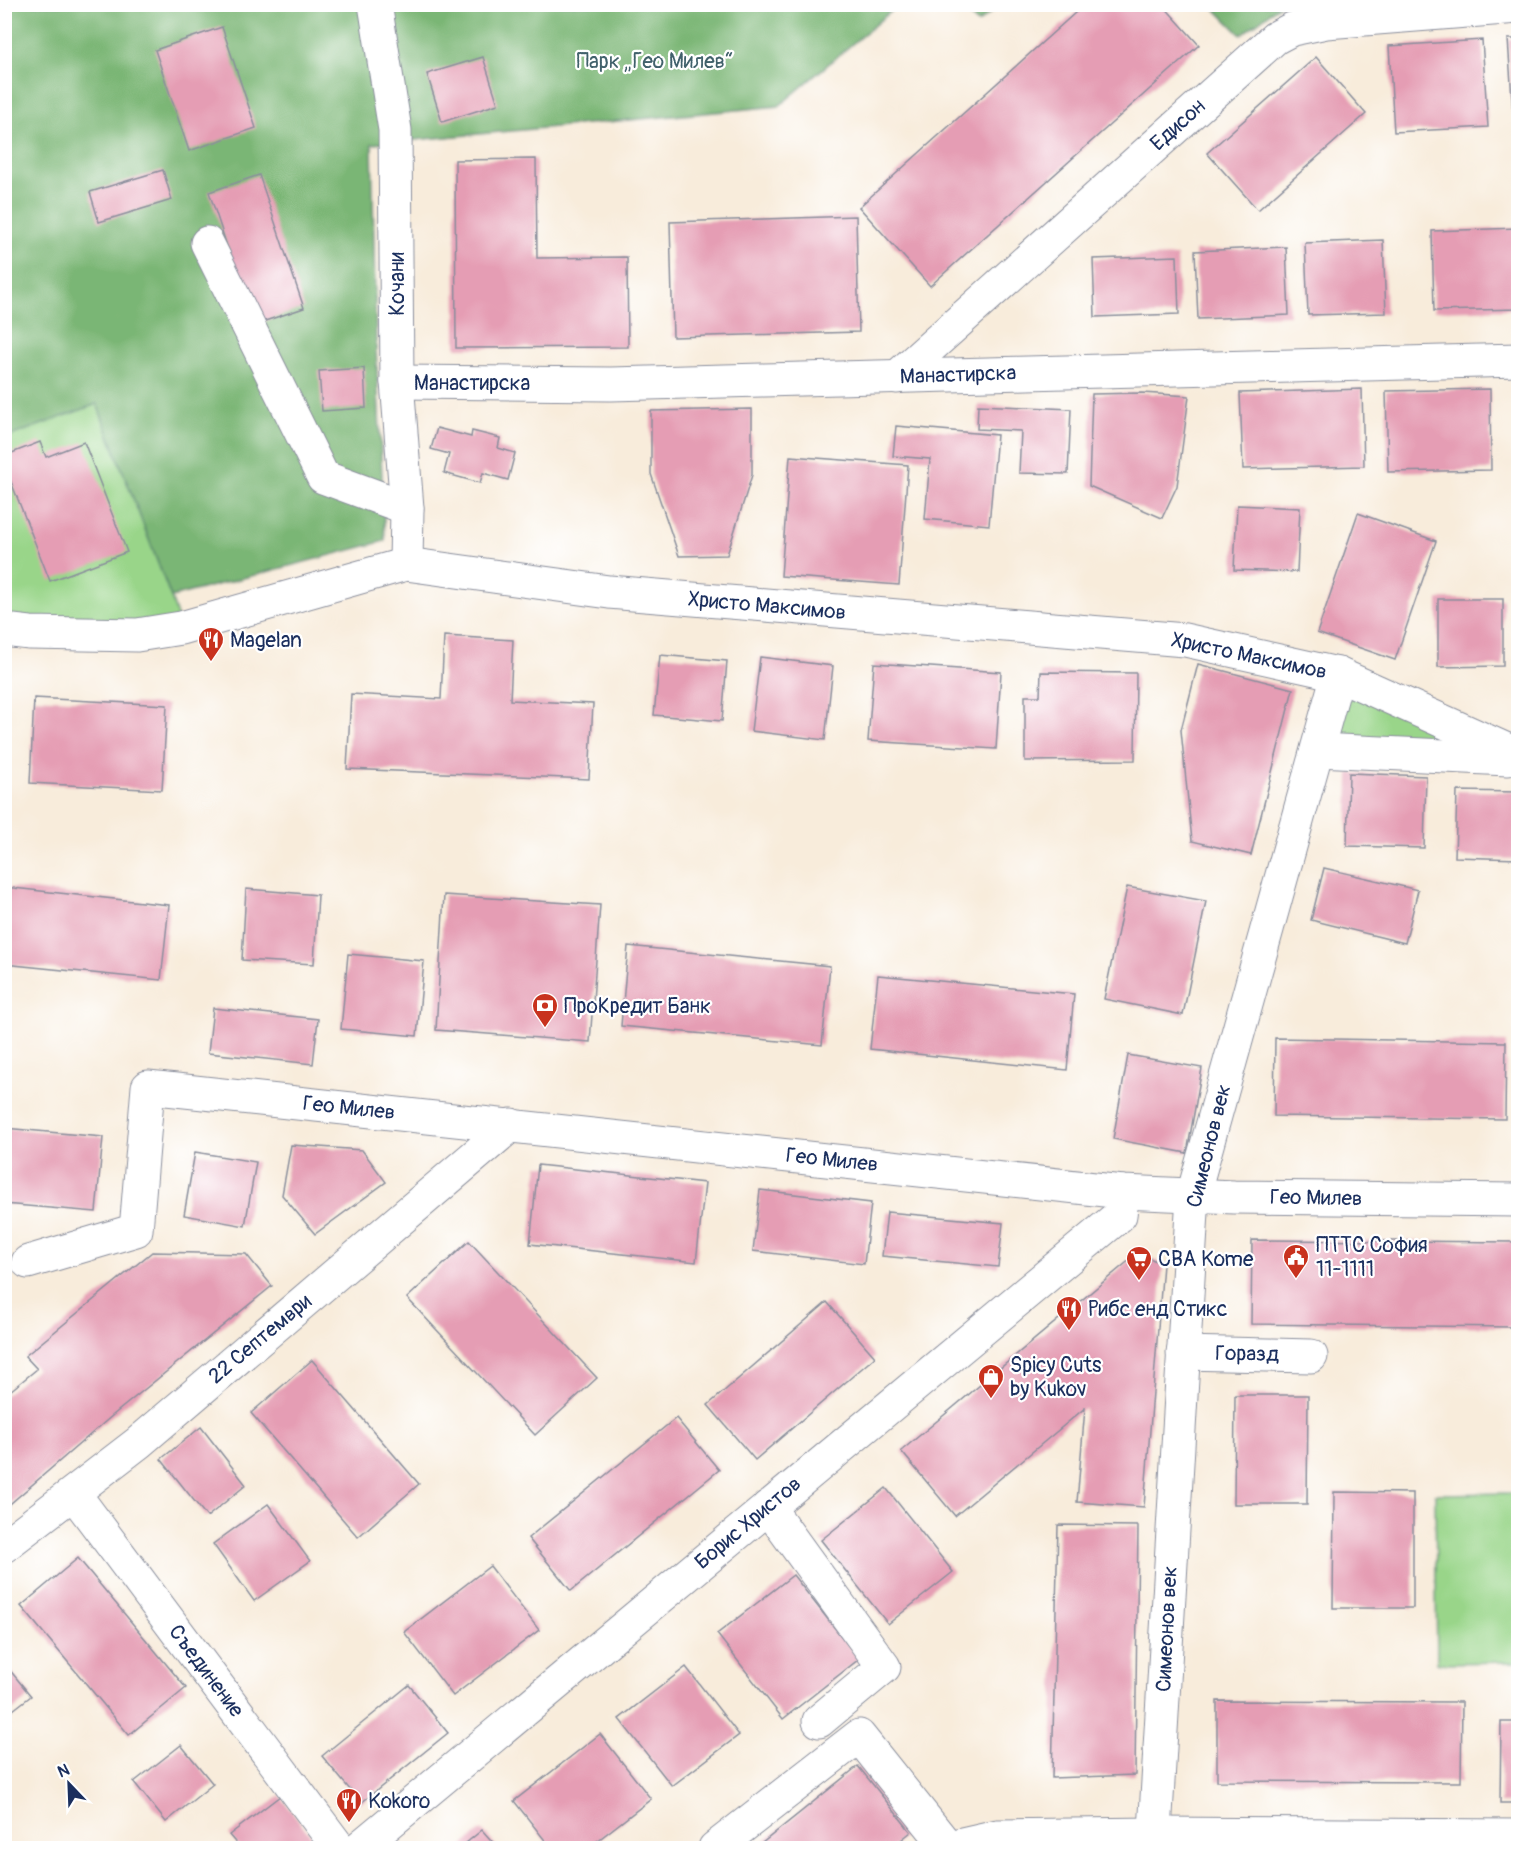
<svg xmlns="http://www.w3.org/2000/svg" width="1523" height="1853" font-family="Pangolin,sans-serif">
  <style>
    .green { fill: #99d589; stroke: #5a8274; stroke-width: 1.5 }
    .forest { fill: #7ab675; stroke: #4a726a; stroke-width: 1.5 }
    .building { fill: #e59db4 }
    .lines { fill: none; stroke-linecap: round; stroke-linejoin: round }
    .minor-casing { stroke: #8a8e9c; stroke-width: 35 }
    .minor { stroke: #fff; stroke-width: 33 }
    .labels { text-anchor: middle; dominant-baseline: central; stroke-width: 4.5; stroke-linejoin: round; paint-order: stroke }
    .park-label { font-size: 21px; fill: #41616b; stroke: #fff }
    .street-label { font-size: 21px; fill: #1b2f5e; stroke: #fff }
    .poi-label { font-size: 21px; fill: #1b2f5e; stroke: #fff; text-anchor: start }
  </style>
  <rect width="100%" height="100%" fill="#fff"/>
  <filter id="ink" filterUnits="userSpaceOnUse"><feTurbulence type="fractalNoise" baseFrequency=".0167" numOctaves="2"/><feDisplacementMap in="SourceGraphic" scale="12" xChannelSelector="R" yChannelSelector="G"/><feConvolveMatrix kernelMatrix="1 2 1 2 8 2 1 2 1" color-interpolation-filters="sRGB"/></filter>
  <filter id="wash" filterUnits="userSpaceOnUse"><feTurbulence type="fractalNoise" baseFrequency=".008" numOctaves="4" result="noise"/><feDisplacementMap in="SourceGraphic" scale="24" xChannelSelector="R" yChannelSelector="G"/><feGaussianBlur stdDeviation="1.35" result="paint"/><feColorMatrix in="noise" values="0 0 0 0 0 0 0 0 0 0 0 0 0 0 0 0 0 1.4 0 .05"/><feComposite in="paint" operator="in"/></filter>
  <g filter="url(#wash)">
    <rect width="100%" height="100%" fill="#f8ecdb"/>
    <g class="green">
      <polygon points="97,403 171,597 181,628 5,630 5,438"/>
      <polygon points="1338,674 1518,755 1318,750"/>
      <polygon points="1518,1493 1518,1662 1437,1663 1435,1494"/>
    </g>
    <g class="forest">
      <polygon points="5,5 898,5 779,106 372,144 376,347 385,541 171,597 97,404 5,438"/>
      <polygon points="958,5 1000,5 978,23"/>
      <polygon points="1211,5 1280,5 1241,35"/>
    </g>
    <g id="blocks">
      <g class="building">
        <polygon points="1085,4 1162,4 1199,45 930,286 859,207"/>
        <polygon points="222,27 256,128 189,151 155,50"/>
        <polygon points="1508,39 1518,39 1518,113 1513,114"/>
        <polygon points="1482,40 1488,127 1394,132 1389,46"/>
        <polygon points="483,57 498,104 442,122 427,74"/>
        <polygon points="1316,57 1366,114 1258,210 1207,153"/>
        <polygon points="536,159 537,258 627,257 628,347 456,348 455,160"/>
        <polygon points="163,170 172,200 99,222 90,192"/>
        <polygon points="259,175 304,308 253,325 209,192"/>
        <polygon points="856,216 859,332 673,337 670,222"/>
        <polygon points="1518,228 1518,309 1434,311 1432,231"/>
        <polygon points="1383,240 1386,313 1308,315 1305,243"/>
        <polygon points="1286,247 1289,315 1198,319 1195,251"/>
        <polygon points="1177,256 1179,314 1095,317 1093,259"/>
        <polygon points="364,368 366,408 322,411 319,371"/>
        <polygon points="1362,389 1364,466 1243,469 1240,393"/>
        <polygon points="1490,389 1491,470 1388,472 1386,391"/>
        <polygon points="1142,393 1189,396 1177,486 1162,518 1089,486 1092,394"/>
        <polygon points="978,405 1071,409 1068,474 1019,473 1021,431 977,429"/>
        <polygon points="752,409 752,475 727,555 679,556 651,474 651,411"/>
        <polygon points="896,426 997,435 989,525 925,519 930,459 893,456"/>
        <polygon points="437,428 471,437 472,431 500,438 498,448 515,453 508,480 483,473 480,483 444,473 449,454 431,449"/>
        <polygon points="40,442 46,457 84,442 127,552 50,581 4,464 4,456"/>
        <polygon points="790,456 908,465 899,585 781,576"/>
        <polygon points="1237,505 1300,508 1297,572 1234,570"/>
        <polygon points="1358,513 1436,541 1395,660 1317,633"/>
        <polygon points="1438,599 1503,599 1503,666 1438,667"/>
        <polygon points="444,636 513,640 510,700 593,704 589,779 347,769 351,694 441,699"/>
        <polygon points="660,655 727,661 722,721 654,715"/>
        <polygon points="760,657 833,666 825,740 751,731"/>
        <polygon points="874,663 1001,672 996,749 868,741"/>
        <polygon points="1198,664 1293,689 1251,855 1192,841 1181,730"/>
        <polygon points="1041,672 1136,673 1135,760 1025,761 1025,696 1040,696"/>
        <polygon points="34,698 167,705 162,790 30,783"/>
        <polygon points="1349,773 1426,776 1424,848 1347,846"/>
        <polygon points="1457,791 1518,792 1518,859 1455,857"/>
        <polygon points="1324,868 1418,890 1405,943 1311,920"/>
        <polygon points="4,887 169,905 161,980 4,964"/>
        <polygon points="1127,887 1206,901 1183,1015 1104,999"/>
        <polygon points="246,889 318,895 314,964 242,960"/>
        <polygon points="444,895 600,905 590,1042 436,1030"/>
        <polygon points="628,946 830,966 822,1045 621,1026"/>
        <polygon points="348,954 424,961 417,1036 341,1029"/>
        <polygon points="878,975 1074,994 1067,1070 870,1049"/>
        <polygon points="213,1008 318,1019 313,1064 208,1053"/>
        <polygon points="1275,1038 1506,1042 1505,1119 1274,1116"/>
        <polygon points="1128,1055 1202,1068 1187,1153 1113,1139"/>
        <polygon points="4,1128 103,1137 96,1212 4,1204"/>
        <polygon points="291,1145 362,1150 386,1182 315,1234 282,1195"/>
        <polygon points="195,1152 256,1162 245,1226 184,1215"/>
        <polygon points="538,1165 705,1183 696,1262 530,1244"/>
        <polygon points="760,1190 871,1203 864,1264 753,1251"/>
        <polygon points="887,1212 1003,1223 998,1267 882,1256"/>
        <polygon points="1252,1240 1516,1242 1515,1327 1251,1324"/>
        <polygon points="469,1241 597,1378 535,1435 407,1298"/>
        <polygon points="152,1252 246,1254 272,1286 113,1415 4,1509 4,1396 37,1369 25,1356"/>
        <polygon points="1138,1253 1163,1264 1144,1507 1077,1502 1085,1408 955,1516 901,1451"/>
        <polygon points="827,1302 875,1357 755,1460 708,1405"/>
        <polygon points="312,1360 419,1484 358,1537 251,1413"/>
        <polygon points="1235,1395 1308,1395 1307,1504 1234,1504"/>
        <polygon points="676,1418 719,1470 571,1591 528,1538"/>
        <polygon points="201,1427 246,1485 207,1517 161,1459"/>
        <polygon points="886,1488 953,1572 888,1624 821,1540"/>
        <polygon points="1334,1492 1413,1493 1413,1608 1333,1608"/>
        <polygon points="268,1504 310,1561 254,1601 213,1544"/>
        <polygon points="1058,1525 1138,1526 1135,1775 1052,1778"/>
        <polygon points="78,1558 186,1688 129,1735 21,1606"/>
        <polygon points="490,1566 539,1630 453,1696 404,1632"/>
        <polygon points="793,1575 859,1659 783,1719 717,1634"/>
        <polygon points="4,1663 31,1696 4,1717"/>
        <polygon points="686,1667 739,1735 672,1786 619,1719"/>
        <polygon points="409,1685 448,1733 361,1803 322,1756"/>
        <polygon points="1217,1701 1462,1702 1461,1782 1217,1781"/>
        <polygon points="1501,1722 1518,1722 1518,1803 1500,1803"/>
        <polygon points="600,1734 651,1799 588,1848 551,1848 514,1801"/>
        <polygon points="181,1745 213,1784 166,1822 134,1782"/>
        <polygon points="858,1766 911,1832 891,1848 756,1848"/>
        <polygon points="280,1796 317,1844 312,1848 240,1848 229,1835"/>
        <polygon points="482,1830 498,1848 460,1848"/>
      </g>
    </g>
  </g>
  <g filter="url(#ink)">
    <use href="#blocks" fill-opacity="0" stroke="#8a8e9c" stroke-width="1.5"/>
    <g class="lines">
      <defs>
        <g id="minor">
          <polyline points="375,4 395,130 397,382 407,508 406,564"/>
          <polyline points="207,243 323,477 407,508"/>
          <polyline points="897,377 1275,38 1292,29 1326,22 1518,7"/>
          <polyline points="397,382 611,384 1518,360"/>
          <polyline points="4,630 30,633 137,635 181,628 406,564 609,592 1185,640 1338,674 1518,755"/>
          <polyline points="1318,750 1508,759"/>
          <polyline points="28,1262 136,1230 148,1087 1123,1192 1234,1197 1518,1200"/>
          <polyline points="1183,1353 1311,1356"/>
          <polyline points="74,1494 339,1848"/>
          <polyline points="768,1507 884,1667 819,1721"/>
          <polyline points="4,1546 138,1443 511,1125"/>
          <polyline points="359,1848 1120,1215 1123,1192"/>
          <polyline points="715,1848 859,1736 947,1846"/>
          <polyline points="944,1848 997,1836 1155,1834 1518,1836"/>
          <polyline points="1154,1848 1193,1195 1338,674"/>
        </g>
      </defs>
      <use href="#minor" class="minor-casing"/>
      <use href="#minor" class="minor"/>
    </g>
  </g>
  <defs>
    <symbol id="restaurant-pin" viewBox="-11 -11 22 30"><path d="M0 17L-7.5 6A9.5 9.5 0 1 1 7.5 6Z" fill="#c8321e" stroke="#fff"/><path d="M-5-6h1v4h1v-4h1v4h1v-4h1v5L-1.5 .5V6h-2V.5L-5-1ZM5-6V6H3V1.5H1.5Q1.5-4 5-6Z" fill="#fff"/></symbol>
    <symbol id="bank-pin" viewBox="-11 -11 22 30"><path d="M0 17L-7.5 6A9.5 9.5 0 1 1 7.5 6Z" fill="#c8321e" stroke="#fff"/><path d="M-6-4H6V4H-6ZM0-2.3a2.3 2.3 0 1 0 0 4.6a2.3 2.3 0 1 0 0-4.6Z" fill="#fff"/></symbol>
    <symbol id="civic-pin" viewBox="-11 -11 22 30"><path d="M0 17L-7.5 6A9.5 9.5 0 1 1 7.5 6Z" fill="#c8321e" stroke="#fff"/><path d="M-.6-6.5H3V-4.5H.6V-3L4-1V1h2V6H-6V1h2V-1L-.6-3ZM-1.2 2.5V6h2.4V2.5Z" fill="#fff"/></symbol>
    <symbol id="supermarket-pin" viewBox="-11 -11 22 30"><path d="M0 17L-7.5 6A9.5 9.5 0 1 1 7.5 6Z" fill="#c8321e" stroke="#fff"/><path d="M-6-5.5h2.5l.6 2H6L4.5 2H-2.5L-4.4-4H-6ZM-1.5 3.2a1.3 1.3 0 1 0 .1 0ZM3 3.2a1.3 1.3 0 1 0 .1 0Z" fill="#fff"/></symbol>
    <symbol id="shop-pin" viewBox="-11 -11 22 30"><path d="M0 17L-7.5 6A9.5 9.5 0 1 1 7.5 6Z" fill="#c8321e" stroke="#fff"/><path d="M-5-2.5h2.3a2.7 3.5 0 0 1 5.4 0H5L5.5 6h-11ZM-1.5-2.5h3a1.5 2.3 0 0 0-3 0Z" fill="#fff"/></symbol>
  </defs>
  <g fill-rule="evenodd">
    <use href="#restaurant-pin" x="196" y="625" width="30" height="40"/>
    <use href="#bank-pin" x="530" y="991" width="30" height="40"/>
    <use href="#civic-pin" x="1281" y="1242" width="30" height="40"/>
    <use href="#supermarket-pin" x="1124" y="1244" width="30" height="40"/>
    <use href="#restaurant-pin" x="1054" y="1294" width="30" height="40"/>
    <use href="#shop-pin" x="976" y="1362" width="30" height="40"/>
    <use href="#restaurant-pin" x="334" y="1786" width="30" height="40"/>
  </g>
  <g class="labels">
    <g class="park-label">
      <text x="655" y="61">Парк „Гео Милев“</text>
    </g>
    <g class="street-label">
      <text transform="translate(1178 125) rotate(-42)">Едисон</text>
      <text transform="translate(397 284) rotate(-90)">Кочани</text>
      <text transform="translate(958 375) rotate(-2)">Манастирска</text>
      <text x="472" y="383">Манастирска</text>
      <text transform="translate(767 606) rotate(5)">Христо Максимов</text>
      <text transform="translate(1249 656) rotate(12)">Христо Максимов</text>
      <text transform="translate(349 1108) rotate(6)">Гео Милев</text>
      <text transform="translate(1209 1146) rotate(-76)">Симеонов век</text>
      <text transform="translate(832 1160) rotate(6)">Гео Милев</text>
      <text transform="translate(1316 1198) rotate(1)">Гео Милев</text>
      <text transform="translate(260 1339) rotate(-40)">22 Септември</text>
      <text transform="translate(1247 1354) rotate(1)">Горазд</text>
      <text transform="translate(748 1523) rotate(-40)">Борис Христов</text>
      <text transform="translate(1167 1629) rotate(-87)">Симеонов век</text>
      <text transform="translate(206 1671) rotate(53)">Съединение</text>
    </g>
    <g class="poi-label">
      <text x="230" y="640">Magelan</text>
      <text x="564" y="1006">ПроКредит Банк</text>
      <text x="1316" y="1245">ПТТС София<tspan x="1316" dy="24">11-1111</tspan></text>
      <text x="1158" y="1259">CBA Kome</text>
      <text x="1088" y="1309">Рибс енд Стикс</text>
      <text x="1010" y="1365">Spicy Cuts<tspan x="1010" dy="24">by Kukov</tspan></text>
      <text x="368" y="1801">Kokoro</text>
    </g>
  </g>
  <rect width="1523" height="1853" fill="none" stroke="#fff" stroke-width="24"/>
  <g transform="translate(69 1784) rotate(337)" stroke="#ffffff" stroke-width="4.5" paint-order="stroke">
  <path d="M0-4.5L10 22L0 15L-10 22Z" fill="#1b2f5e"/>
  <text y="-9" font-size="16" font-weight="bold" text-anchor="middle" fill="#1b2f5e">N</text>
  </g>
</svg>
